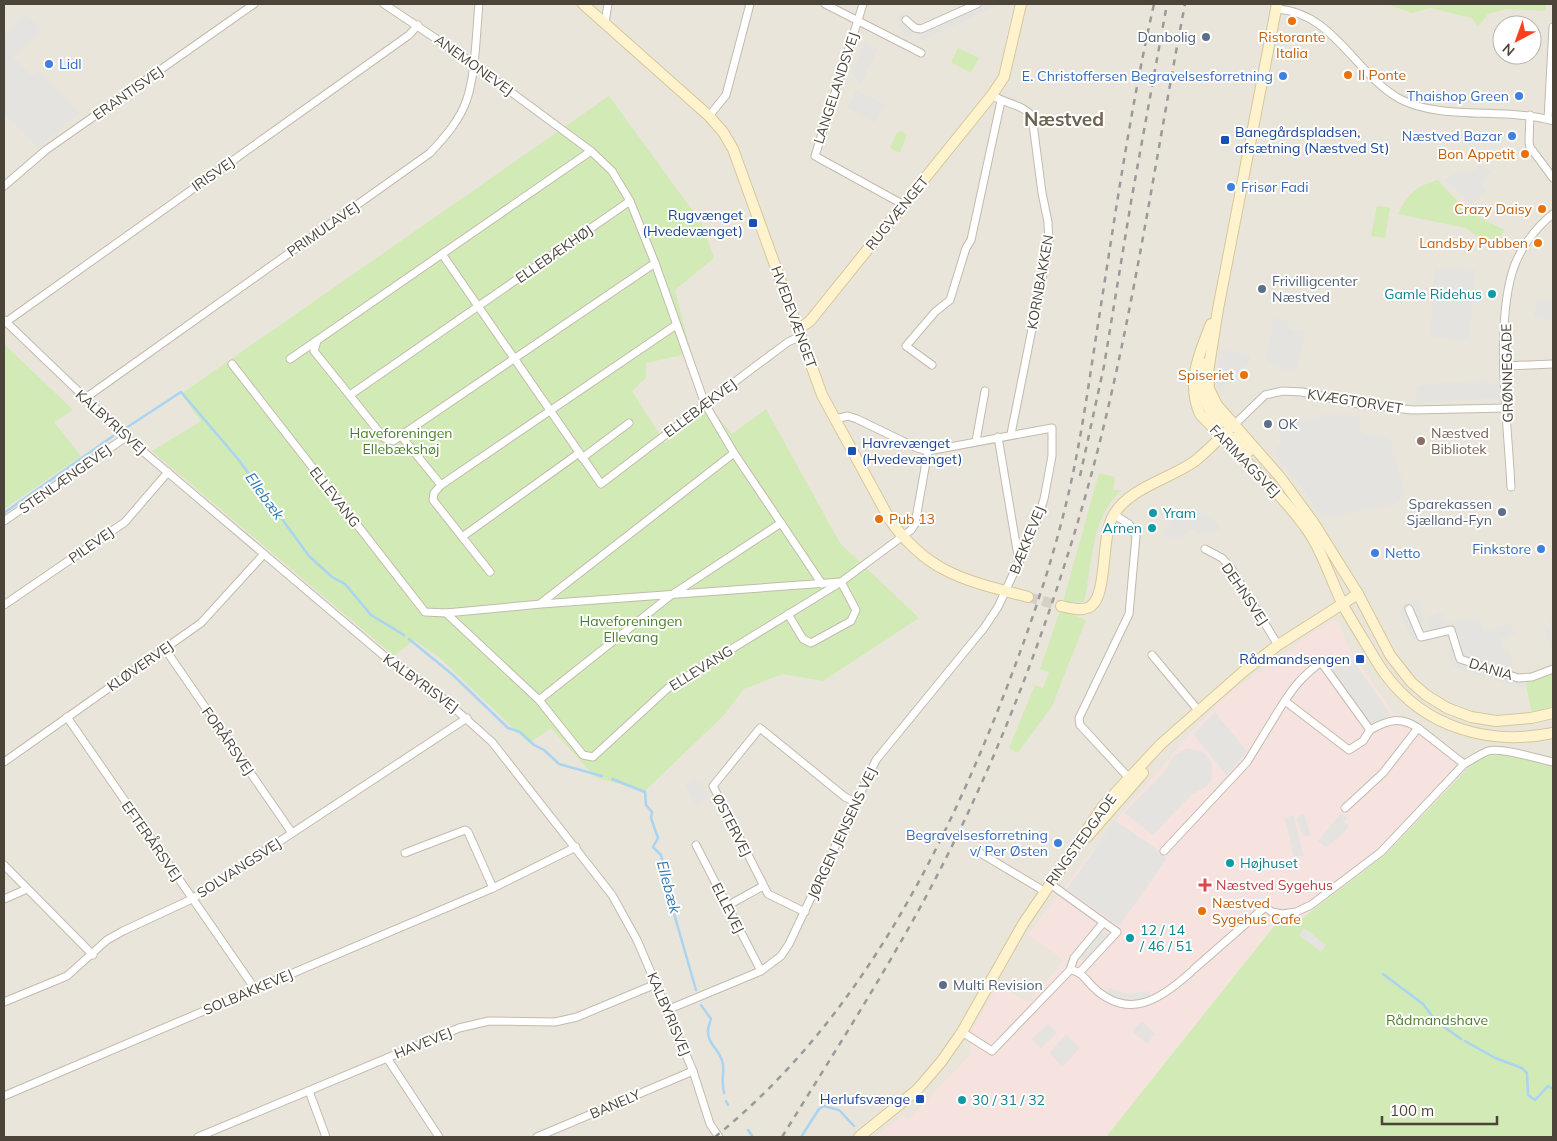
<svg xmlns="http://www.w3.org/2000/svg" width="1557" height="1141" font-family="Mulish,sans-serif">
  <style>
    .residential { fill: #eae5da; fill-rule: evenodd }
    .medical { fill: #f6e3e0 }
    .green { fill: #d2eab5 }
    .parking { fill: #e5e3e0 }
    .lines { fill: none; stroke-linecap: round; stroke-linejoin: round }
    .stream { stroke: #a9d4f2; stroke-width: 2.5 }
    .secondary-tunnel { stroke: #d4d0c8; stroke-width: 10; stroke-dasharray: 10 5; stroke-linecap: butt }
    .street-casing { stroke: #c2bbae; stroke-width: 9 }
    .secondary-casing { stroke: #d6c79b; stroke-width: 12 }
    .street { stroke: #fff; stroke-width: 7 }
    .secondary { stroke: #fff3cd; stroke-width: 10 }
    .rail { stroke: #9a9a9a; stroke-width: 2.5; stroke-dasharray: 6 6; stroke-linecap: butt }
    .food-dot { fill: #e8710a; stroke: #fff; stroke-width: 2 }
    .service-dot { fill: #5c6f8a; stroke: #fff; stroke-width: 2 }
    .shop-dot { fill: #3f7fe0; stroke: #fff; stroke-width: 2 }
    .transit-dot { fill: #1a4fb4; stroke: #fff; stroke-width: 2 }
    .culture-dot { fill: #0f9aa8; stroke: #fff; stroke-width: 2 }
    .education-dot { fill: #8d6e63; stroke: #fff; stroke-width: 2 }
    .health-dot { fill: #e0444e; stroke: #fff; stroke-width: 2 }
    .labels { text-anchor: middle; dominant-baseline: central; stroke-width: 4; stroke-linejoin: round; paint-order: stroke }
    .service-label { font-size: 14px; fill: #4e5e75; stroke: #fff; text-anchor: start }
    .food-label { font-size: 14px; fill: #c56008; stroke: #fff; text-anchor: end }
    .shop-label { font-size: 14px; fill: #366cbe; stroke: #fff; text-anchor: end }
    .street-label { font-size: 14px; fill: #4b4439; stroke: #fff }
    .transit-label { font-size: 14px; fill: #164399; stroke: #fff; text-anchor: end }
    .culture-label { font-size: 14px; fill: #0d838f; stroke: #fff; text-anchor: start }
    .park-label { font-size: 14px; fill: #4a7f2a; stroke: #fff }
    .education-label { font-size: 14px; fill: #785e54; stroke: #fff; text-anchor: start }
    .health-label { font-size: 14px; fill: #be3a42; stroke: #fff; text-anchor: start }
    .water-label { font-size: 15px; font-style: italic; fill: #2e7ab2; stroke: #fff }
    .district-label { font-size: 19px; font-weight: bold; fill: #6e6250; stroke: #fff }
  </style>
  <rect width="100%" height="100%" fill="#f6f3ec"/>
  <path class="residential" d="M4,4H1553V796L1463,773L1385,855L1290,925H1275L1106,1137H4ZM1502,25H1532V55H1502Z"/>
  <polygon class="medical" points="1331,620 1339,622 1349,649 1394,714 1410,719 1460,753 1463,773 1385,855 1305,916 1290,925 1275,925 1106,1137 876,1137 903,1115 909,1119 971,1054 971,1032 998,985 1028,1002 1064,960 1028,935 1121,814 1162,768 1179,746 1222,699"/>
  <g class="green">
    <polygon points="1387,4 1546,4 1546,11 1506,9 1488,14 1478,27 1472,18 1430,8 1412,13"/>
    <polygon points="958,48 979,58 971,73 951,62"/>
    <polygon points="609,96 701,222 714,258 675,290 691,353 646,363 646,378 632,391 665,443 709,406 732,434 766,409 840,543 919,618 823,681 783,674 744,689 724,715 645,791 595,777 551,728 529,743 439,657 414,640 394,656 152,451 201,421 181,394"/>
    <polygon points="900,131 907,134 900,153 890,148 897,133"/>
    <path d="M1438,180C1460,207 1474,215 1505,230L1497,241L1475,235L1466,228L1398,214C1408,194 1416,186 1438,180Z"/>
    <polygon points="1377,206 1390,208 1385,238 1371,236"/>
    <polygon points="4,344 73,410 54,422 81,456 4,509"/>
    <path d="M1099,473L1115,477L1113,490H1122C1090,517 1093,564 1084,602H1063Z"/>
    <polygon points="1060,610 1086,620 1052,706 1018,753 1009,748 1035,685 1043,688 1049,672 1040,669"/>
    <polygon points="1553,669 1553,707 1532,714 1525,679"/>
    <path d="M1501,754L1553,766V1137H1106L1275,925H1290L1305,916L1385,855L1463,773H1475L1464,772C1475,760 1485,756 1501,754Z"/>
  </g>
  <g class="parking">
    <polygon points="984,4 1002,4 923,40 919,35 912,32 906,39 902,35 904,32 898,27 901,22 897,18 903,11 924,31"/>
    <polygon points="25,14 42,29 13,57 33,77 39,72 79,113 38,147 4,114 4,35"/>
    <polygon points="865,43 878,49 860,85 852,72"/>
    <polygon points="857,90 885,105 875,123 847,108"/>
    <polygon points="1476,165 1493,171 1481,184 1487,190 1471,205 1452,185 1443,181 1456,172 1476,173"/>
    <polygon points="1435,268 1476,270 1468,341 1429,337"/>
    <polygon points="1537,298 1553,302 1553,322 1533,317"/>
    <polygon points="1273,317 1290,322 1290,329 1304,332 1297,371 1274,367 1266,359"/>
    <polygon points="1220,350 1249,354 1251,357 1249,362 1220,391 1217,383"/>
    <polygon points="1488,381 1489,384 1499,383 1500,398 1415,403 1415,388 1425,384"/>
    <polygon points="1335,413 1359,417 1358,429 1364,435 1388,437 1405,491 1398,503 1321,519 1302,486 1281,463 1274,445 1280,444 1279,424"/>
    <polygon points="1191,510 1206,513 1217,523 1221,530 1201,535 1194,529 1190,529 1183,535 1182,539 1172,538 1163,534 1170,520 1183,512"/>
    <polygon points="1418,599 1425,621 1419,624 1423,637 1414,642 1398,608"/>
    <polygon points="1442,612 1445,623 1479,617 1484,632 1512,623 1515,634 1500,639 1503,650 1509,651 1514,671 1524,673 1527,689 1452,667 1448,651 1453,648 1449,634 1431,638 1427,618"/>
    <polygon points="1553,620 1553,662 1545,629 1551,626 1550,622"/>
    <polygon points="1351,657 1391,715 1368,729 1328,673"/>
    <polygon points="1215,712 1247,751 1227,776 1193,734"/>
    <polygon points="1188,748 1203,752 1209,758 1212,765 1211,781 1206,787 1192,794 1153,835 1124,813 1167,769 1174,755"/>
    <polygon points="695,779 698,784 701,782 709,798 696,805 685,785"/>
    <polygon points="1341,813 1347,818 1344,822 1349,826 1341,836 1326,848 1318,841"/>
    <polygon points="1304,814 1311,835 1303,837 1296,818"/>
    <polygon points="1293,815 1304,856 1294,857 1285,818"/>
    <polygon points="1115,820 1164,854 1166,860 1119,926 1067,889"/>
    <polygon points="1304,928 1326,945 1321,952 1299,935"/>
    <polygon points="1094,931 1107,932 1113,943 1091,967 1081,960 1077,952"/>
    <polygon points="1109,988 1128,994 1149,991 1153,1004 1130,1005 1103,998"/>
    <polygon points="1142,1021 1155,1034 1147,1044 1132,1031"/>
    <polygon points="1048,1024 1057,1032 1041,1049 1032,1039"/>
    <polygon points="1066,1034 1080,1048 1062,1067 1049,1053"/>
  </g>
  <g class="lines">
    <g class="stream">
      <polyline points="126,428 181,392 238,459 309,556 332,577 345,584 371,615 404,635"/>
      <polyline points="4,513 113,436"/>
      <polyline points="409,639 453,675 508,728 520,732 534,745 544,750 559,764 602,776"/>
      <polyline points="612,779 645,792 646,805 652,812 651,818 658,838 653,847 661,855 673,910 696,990"/>
      <polyline points="1383,974 1423,1004 1436,1021 1461,1039"/>
      <path d="M701,1005L711,1019C710,1023 708,1026 708,1030C707,1045 722,1051 723,1065C724,1076 721,1080 724,1093"/>
      <polyline points="1465,1041 1495,1058 1522,1068 1527,1073 1528,1095 1535,1100 1548,1086 1553,1089"/>
      <polyline points="726,1101 728,1105"/>
      <polyline points="748,1130 753,1137"/>
      <polyline points="801,1137 819,1109 824,1106 839,1110 854,1126"/>
    </g>
    <polyline class="secondary-tunnel" points="1028,597 1061,606"/>
    <defs>
      <g id="street">
        <polyline points="384,4 465,58 591,151 612,171 630,201 655,263 705,404 734,453 822,584"/>
        <polyline points="825,4 921,53"/>
        <polyline points="863,4 815,156 904,205"/>
        <path d="M1277,9C1333,12 1355,74 1400,99C1441,121 1507,107 1553,121"/>
        <polyline points="906,20 915,28 921,29 977,4"/>
        <polyline points="605,23 608,4"/>
        <path d="M992,95C1005,104 1022,104 1032,116L1042,193L1048,222L1049,244L1011,434"/>
        <polyline points="1530,115 1529,142 1530,147 1553,178"/>
        <polyline points="709,116 726,95 750,4"/>
        <polyline points="1548,119 1553,27"/>
        <polyline points="4,186 46,150 254,4"/>
        <polyline points="442,254 601,484 753,368 788,342 801,336"/>
        <polyline points="4,320 126,437 383,655 445,700 492,742 612,895 637,940 693,1071 710,1124 719,1137"/>
        <polyline points="6,322 409,35 418,25"/>
        <polyline points="317,341 314,351 384,438 393,441 655,263"/>
        <polyline points="290,359 591,151"/>
        <polyline points="232,364 425,612 446,613 541,604 841,582 856,610 851,621 811,643 803,639 788,614"/>
        <polyline points="932,365 906,346 935,312 950,300 966,248 971,240 1001,101"/>
        <polyline points="1505,366 1553,364"/>
        <polyline points="350,395 630,201"/>
        <path d="M84,399L430,153C445,137 460,120 467,99C476,71 476,33 479,4"/>
        <polyline points="1235,424 1265,395 1283,391 1302,392 1359,404 1412,410 1507,408"/>
        <polyline points="402,437 441,485"/>
        <polyline points="998,437 1019,562"/>
        <polyline points="976,441 985,391"/>
        <polyline points="582,458 629,423"/>
        <path d="M1511,487C1508,424 1495,332 1512,273C1518,251 1535,228 1553,214"/>
        <polyline points="1113,514 1129,524 1136,536 1129,614 1079,718 1080,725 1129,778"/>
        <polyline points="4,521 126,437"/>
        <polyline points="462,537 579,453"/>
        <polyline points="1205,549 1222,558 1231,568 1278,645"/>
        <polyline points="490,572 433,500 434,493 441,485 676,325"/>
        <polyline points="541,603 734,453"/>
        <polyline points="4,605 125,522 168,472"/>
        <polyline points="1409,609 1421,637 1451,630 1460,659 1518,678 1532,677 1553,669"/>
        <polyline points="446,613 539,700 583,755 593,757 668,688 841,582 911,530 915,524 928,451"/>
        <polyline points="165,649 292,833"/>
        <polyline points="1152,655 1198,710"/>
        <polyline points="539,700 670,596 781,523"/>
        <polyline points="67,717 255,989"/>
        <path d="M1370,730C1388,720 1400,716 1418,728"/>
        <polyline points="4,762 201,623 264,554"/>
        <polyline points="1345,808 1383,773 1418,728 1464,764"/>
        <polyline points="696,845 761,971"/>
        <polyline points="977,851 1044,891"/>
        <path d="M1164,851L1247,762L1282,705C1295,685 1302,677 1321,662L1370,730L1363,741L1349,750L1285,701"/>
        <polyline points="405,853 465,830 468,832 493,888"/>
        <polyline points="4,865 93,955"/>
        <polyline points="1049,883 1117,932 1079,973"/>
        <polyline points="4,899 27,889"/>
        <polyline points="727,906 763,886"/>
        <polyline points="805,912 768,894 713,786 760,728 845,797 855,802"/>
        <path d="M1194,969L1265,907L1272,912L1282,914L1296,912L1311,905L1381,852L1464,764C1472,760 1480,754 1488,751C1502,747 1538,759 1553,762"/>
        <polyline points="1070,970 1074,958 1103,923"/>
        <polyline points="4,1002 67,976 107,940 123,931 192,899 467,718"/>
        <polyline points="667,1010 761,971 781,956 789,944 876,760 984,628 998,607 1034,529 1044,499 1052,456 1052,428 928,451 917,448 857,419 848,416 835,419"/>
        <path d="M962,1032L992,1051L1070,970C1080,970 1086,980 1092,986C1128,1022 1161,999 1191,972"/>
        <polyline points="387,1058 439,1137"/>
        <polyline points="309,1091 326,1137"/>
        <polyline points="4,1096 493,888 576,847"/>
        <polyline points="198,1137 459,1028 489,1021 555,1022 577,1017 656,984"/>
        <polyline points="537,1137 693,1071"/>
      </g>
      <g id="secondary">
        <path d="M583,4L709,116L723,132L733,149L822,395L890,520C928,574 968,581 1028,597"/>
        <polyline points="1277,4 1218,309 1208,372 1209,389 1217,405 1280,477 1313,522 1358,594 1390,655 1411,682 1426,695 1447,708 1471,717 1496,721 1531,718 1553,713"/>
        <path d="M1211,324C1199,354 1186,383 1200,414C1235,452 1276,487 1306,528C1322,551 1330,577 1342,603C1348,615 1356,627 1363,639C1370,650 1377,663 1385,674C1425,728 1489,746 1553,733"/>
        <polyline points="799,329 810,321 992,95 1004,77 1021,4"/>
        <path d="M1202,363C1200,387 1203,423 1235,424"/>
        <polyline points="1220,437 1235,438 1249,451"/>
        <path d="M1061,606C1070,608 1079,611 1087,608C1109,602 1100,538 1113,516C1128,488 1170,479 1195,461C1209,450 1221,436 1235,424"/>
        <polyline points="1087,837 1143,773"/>
        <polyline points="859,1137 917,1090 941,1062 962,1032 1023,924 1104,805 1161,744 1244,671 1278,645 1358,594"/>
      </g>
    </defs>
    <use href="#street" class="street-casing"/>
    <use href="#secondary" class="secondary-casing"/>
    <use href="#street" class="street"/>
    <use href="#secondary" class="secondary"/>
    <g class="rail">
      <polyline points="1080,476 1104,366 1131,202 1167,4"/>
      <path d="M715,1137C851,1027 934,870 998,710C1028,634 1055,557 1072,478C1083,427 1090,375 1098,324C1115,217 1130,110 1154,4"/>
      <path d="M782,1137C832,1056 884,975 929,891C992,772 1041,646 1079,518C1129,350 1152,175 1185,4"/>
    </g>
  </g>
  <g class="food-dot">
    <circle cx="1292" cy="21" r="5"/>
    <circle cx="1348" cy="75" r="5"/>
    <circle cx="1525" cy="154" r="5"/>
    <circle cx="1542" cy="209" r="5"/>
    <circle cx="1538" cy="243" r="5"/>
    <circle cx="1244" cy="375" r="5"/>
    <circle cx="879" cy="519" r="5"/>
    <circle cx="1202" cy="911" r="5"/>
  </g>
  <g class="service-dot">
    <circle cx="1206" cy="37" r="5"/>
    <circle cx="1262" cy="289" r="5"/>
    <circle cx="1268" cy="424" r="5"/>
    <circle cx="1502" cy="512" r="5"/>
    <circle cx="943" cy="985" r="5"/>
  </g>
  <g class="shop-dot">
    <circle cx="49" cy="64" r="5"/>
    <circle cx="1283" cy="76" r="5"/>
    <circle cx="1519" cy="96" r="5"/>
    <circle cx="1512" cy="136" r="5"/>
    <circle cx="1231" cy="187" r="5"/>
    <circle cx="1541" cy="549" r="5"/>
    <circle cx="1375" cy="553" r="5"/>
    <circle cx="1058" cy="843" r="5"/>
  </g>
  <g class="transit-dot">
    <rect x="1220" y="135" width="10" height="10" rx="2.5"/>
    <rect x="748" y="218" width="10" height="10" rx="2.5"/>
    <rect x="847" y="446" width="10" height="10" rx="2.5"/>
    <rect x="1355" y="654" width="10" height="10" rx="2.5"/>
    <rect x="915" y="1094" width="10" height="10" rx="2.5"/>
  </g>
  <g class="culture-dot">
    <circle cx="1492" cy="294" r="5"/>
    <circle cx="1153" cy="513" r="5"/>
    <circle cx="1152" cy="528" r="5"/>
    <circle cx="1230" cy="863" r="5"/>
    <circle cx="1130" cy="938" r="5"/>
    <circle cx="962" cy="1100" r="5"/>
  </g>
  <circle class="education-dot" cx="1421" cy="441" r="5"/>
  <path class="health-dot" d="M1202.5 877.5h5v5h5v5h-5v5h-5v-5h-5v-5h5z"/>
  <g class="labels">
    <g class="service-label">
      <text x="1196" y="37" text-anchor="end">Danbolig</text>
      <text x="1272" y="281">Frivilligcenter<tspan x="1272" dy="16">Næstved</tspan></text>
      <text x="1278" y="424">OK</text>
      <text x="1492" y="504" text-anchor="end">Sparekassen<tspan x="1492" dy="16">Sjælland-Fyn</tspan></text>
      <text x="953" y="985">Multi Revision</text>
    </g>
    <g class="food-label">
      <text x="1292" y="37" text-anchor="middle">Ristorante<tspan x="1292" dy="16">Italia</tspan></text>
      <text x="1358" y="75" text-anchor="start">Il Ponte</text>
      <text x="1515" y="154">Bon Appetit</text>
      <text x="1532" y="209">Crazy Daisy</text>
      <text x="1528" y="243">Landsby Pubben</text>
      <text x="1234" y="375">Spiseriet</text>
      <text x="889" y="519" text-anchor="start">Pub 13</text>
      <text x="1212" y="903" text-anchor="start">Næstved<tspan x="1212" dy="16">Sygehus Cafe</tspan></text>
    </g>
    <g class="shop-label">
      <text x="59" y="64" text-anchor="start">Lidl</text>
      <text x="1273" y="76">E. Christoffersen Begravelsesforretning</text>
      <text x="1509" y="96">Thaishop Green</text>
      <text x="1502" y="136">Næstved Bazar</text>
      <text x="1241" y="187" text-anchor="start">Frisør Fadi</text>
      <text x="1531" y="549">Finkstore</text>
      <text x="1385" y="553" text-anchor="start">Netto</text>
      <text x="1048" y="835">Begravelsesforretning<tspan x="1048" dy="16">v/ Per Østen</tspan></text>
    </g>
    <g class="street-label">
      <text transform="translate(474 65) rotate(36)">ANEMONEVEJ</text>
      <text transform="translate(836 88) rotate(-72)">LANGELANDSVEJ</text>
      <text transform="translate(128 93) rotate(-35)">ERANTISVEJ</text>
      <text transform="translate(213 174) rotate(-35)">IRISVEJ</text>
      <text transform="translate(897 213) rotate(-51)">RUGVÆNGET</text>
      <text transform="translate(323 229) rotate(-35)">PRIMULAVEJ</text>
      <text transform="translate(554 254) rotate(-35)">ELLEBÆKHØJ</text>
      <text transform="translate(1040 282) rotate(-80)">KORNBAKKEN</text>
      <text transform="translate(794 317) rotate(70)">HVEDEVÆNGET</text>
      <text transform="translate(1507 373) rotate(-91)">GRØNNEGADE</text>
      <text transform="translate(1355 401) rotate(9)">KVÆGTORVET</text>
      <text transform="translate(700 408) rotate(-37)">ELLEBÆKVEJ</text>
      <text transform="translate(111 422) rotate(42)">KALBYRISVEJ</text>
      <text transform="translate(1245 461) rotate(46)">FARIMAGSVEJ</text>
      <text transform="translate(65 479) rotate(-35)">STENLÆNGEVEJ</text>
      <text transform="translate(335 497) rotate(52)">ELLEVANG</text>
      <text transform="translate(1027 540) rotate(-68)">BÆKKEVEJ</text>
      <text transform="translate(91 545) rotate(-35)">PILEVEJ</text>
      <text transform="translate(1245 594) rotate(56)">DEHNSVEJ</text>
      <text transform="translate(140 666) rotate(-35)">KLØVERVEJ</text>
      <text transform="translate(701 668) rotate(-32)">ELLEVANG</text>
      <text transform="translate(1491 669) rotate(17)">DANIA</text>
      <text transform="translate(421 683) rotate(36)">KALBYRISVEJ</text>
      <text transform="translate(228 741) rotate(55)">FORÅRSVEJ</text>
      <text transform="translate(732 825) rotate(63)">ØSTERVEJ</text>
      <text transform="translate(842 833) rotate(-65)">JØRGEN JENSENS VEJ</text>
      <text transform="translate(1081 840) rotate(-54)">RINGSTEDGADE</text>
      <text transform="translate(152 841) rotate(55)">EFTERÅRSVEJ</text>
      <text transform="translate(239 868) rotate(-33)">SOLVANGSVEJ</text>
      <text transform="translate(728 908) rotate(63)">ELLEVEJ</text>
      <text transform="translate(248 992) rotate(-23)">SOLBAKKEVEJ</text>
      <text transform="translate(669 1014) rotate(67)">KALBYRISVEJ</text>
      <text transform="translate(423 1043) rotate(-22)">HAVEVEJ</text>
      <text transform="translate(615 1104) rotate(-23)">BANELY</text>
    </g>
    <g class="transit-label">
      <text x="1235" y="132" text-anchor="start">Banegårdspladsen,<tspan x="1235" dy="16">afsætning (Næstved St)</tspan></text>
      <text x="743" y="215">Rugvænget<tspan x="743" dy="16">(Hvedevænget)</tspan></text>
      <text x="862" y="443" text-anchor="start">Havrevænget<tspan x="862" dy="16">(Hvedevænget)</tspan></text>
      <text x="1350" y="659">Rådmandsengen</text>
      <text x="910" y="1099">Herlufsvænge</text>
    </g>
    <g class="culture-label">
      <text x="1482" y="294" text-anchor="end">Gamle Ridehus</text>
      <text x="1163" y="513">Yram</text>
      <text x="1142" y="528" text-anchor="end">Arnen</text>
      <text x="1240" y="863">Højhuset</text>
      <text x="1140" y="930">12 / 14<tspan x="1140" dy="16">/ 46 / 51</tspan></text>
      <text x="972" y="1100">30 / 31 / 32</text>
    </g>
    <g class="park-label">
      <text x="401" y="433">Haveforeningen<tspan x="401" dy="16">Ellebækshøj</tspan></text>
      <text x="631" y="621">Haveforeningen<tspan x="631" dy="16">Ellevang</tspan></text>
      <text x="1437" y="1020">Rådmandshave</text>
    </g>
    <g class="education-label">
      <text x="1431" y="433">Næstved<tspan x="1431" dy="16">Bibliotek</tspan></text>
    </g>
    <g class="health-label">
      <text x="1216" y="885">Næstved Sygehus</text>
    </g>
    <g class="water-label">
      <text transform="translate(265 496) rotate(54)">Ellebæk</text>
      <text transform="translate(669 887) rotate(75)">Ellebæk</text>
    </g>
    <g class="district-label">
      <text x="1064" y="119">Næstved</text>
    </g>
  </g>
  <rect width="1557" height="1141" fill="none" stroke="#4b4439" stroke-width="10"/>
  <g transform="translate(1517 40) rotate(221)"><circle r="24" fill="#ffffff" stroke="#b7b4b0"/>
  <path d="M0-4L9 19L0 12L-9 19Z" fill="#fc3f1d"/>
  <text y="-8" font-size="14" font-weight="bold" text-anchor="middle" fill="#4b4439">N</text>
  </g>
  <path d="M1382 1116v8h115v-8" fill="none" stroke="#4b4439" stroke-width="2.5"/>
  <text x="1390" y="1116" font-size="15" fill="#4b4439" stroke="#ffffff" stroke-width="4" paint-order="stroke">100 m</text>
</svg>
